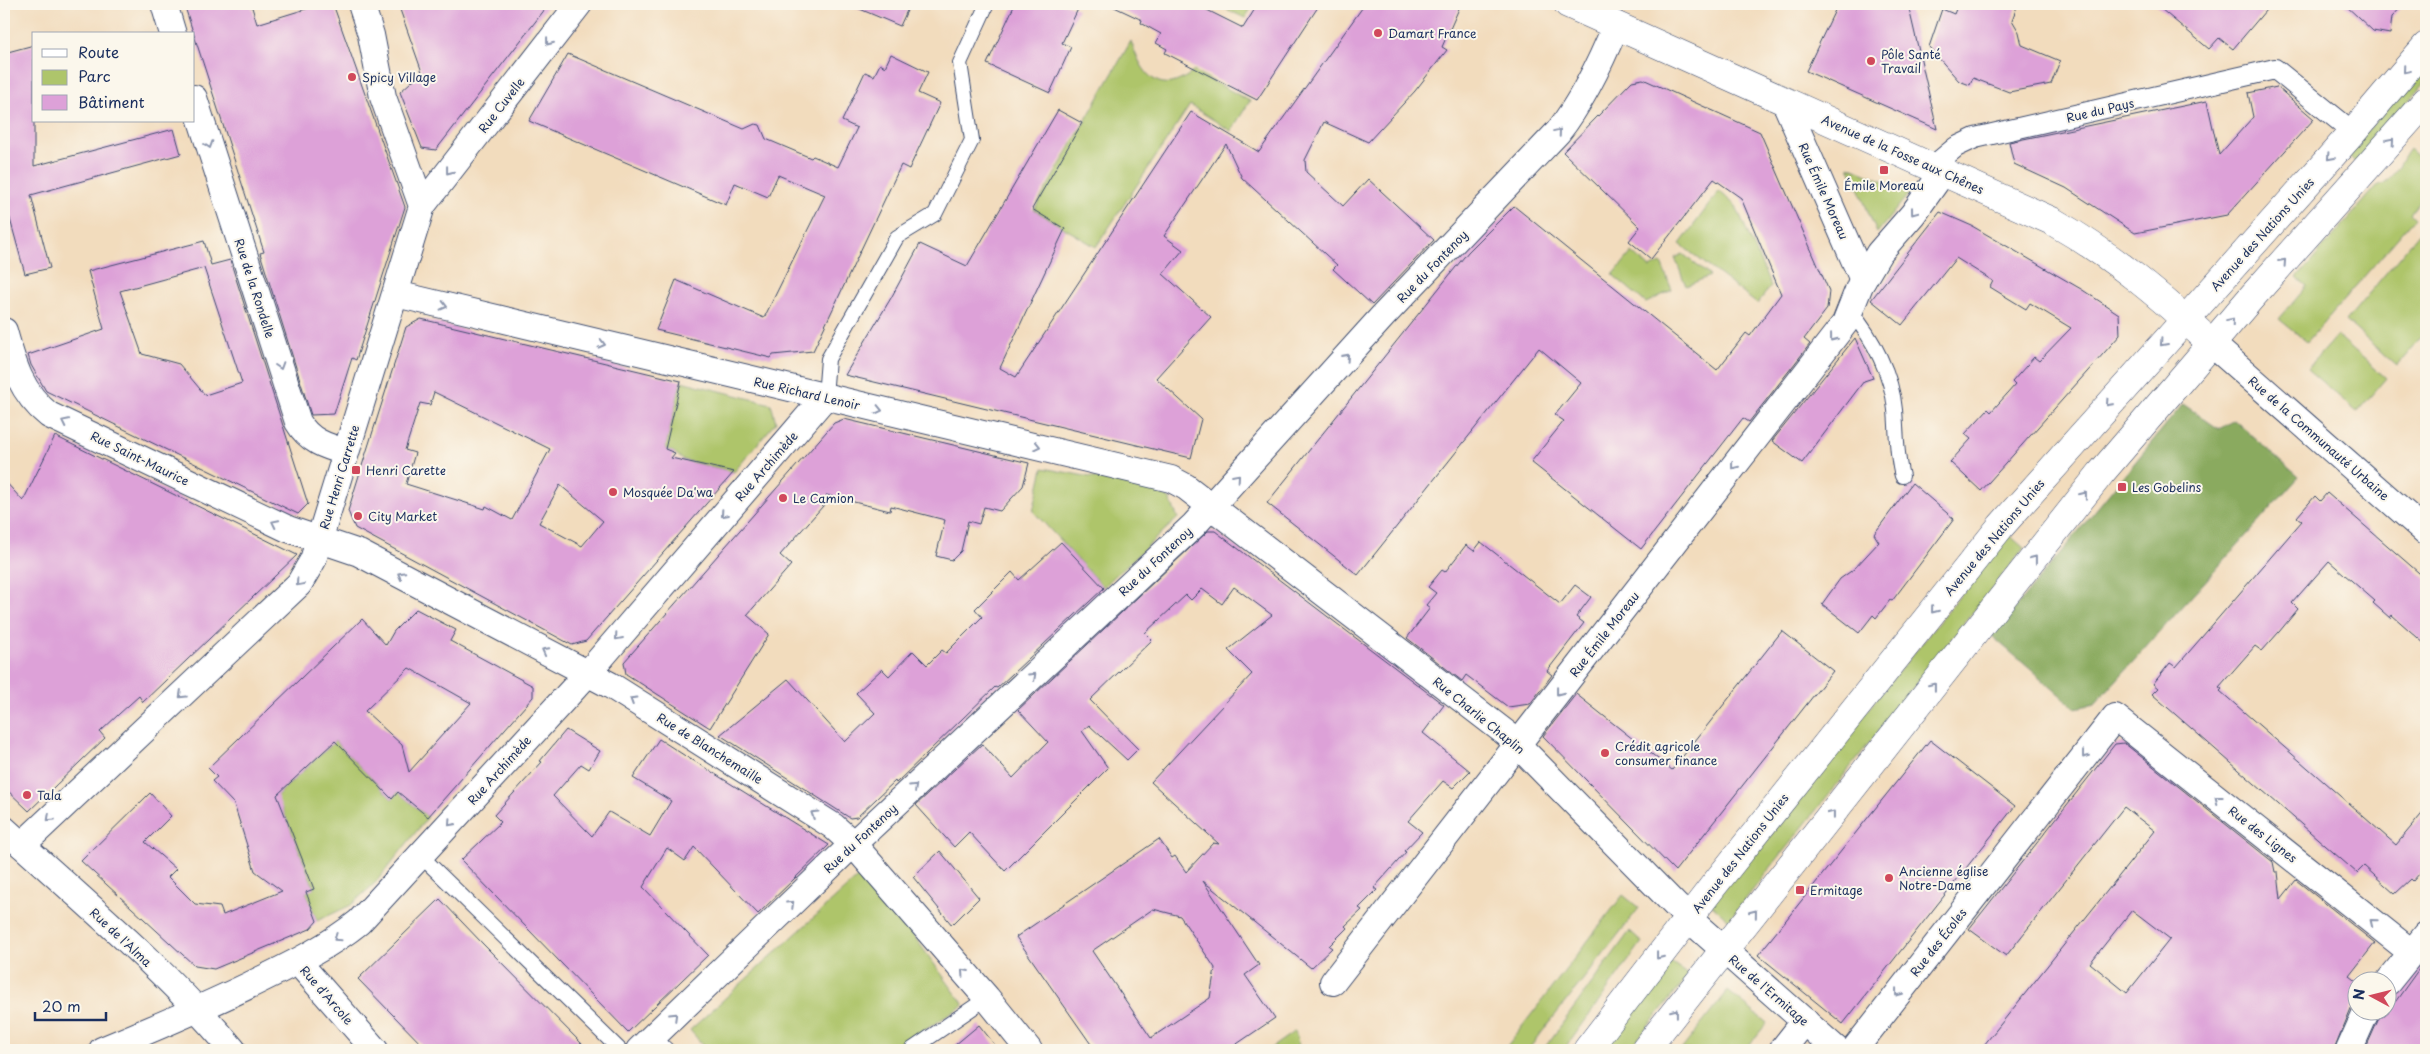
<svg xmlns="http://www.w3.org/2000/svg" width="2430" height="1054" font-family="'Playpen Sans',sans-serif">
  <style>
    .green { fill: #aec56b; stroke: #647a64 }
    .forest { fill: #8aaa5f; stroke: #526c5e }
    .building { fill: #dda1d8; fill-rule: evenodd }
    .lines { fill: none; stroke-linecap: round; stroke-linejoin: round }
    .service-casing { stroke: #3b496c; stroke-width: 16 }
    .pedestrian-casing { stroke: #3b496c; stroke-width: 22 }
    .minor-casing { stroke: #3b496c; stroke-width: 28 }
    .tertiary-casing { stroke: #3b496c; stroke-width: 29 }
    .primary-casing { stroke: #3b496c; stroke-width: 29 }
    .service { stroke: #fff; stroke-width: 14 }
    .pedestrian { stroke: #fff; stroke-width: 20 }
    .minor { stroke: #fff; stroke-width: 26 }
    .tertiary { stroke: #fff; stroke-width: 28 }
    .primary { stroke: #fff; stroke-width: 28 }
    .oneway { stroke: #8d97ae }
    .poi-dot { fill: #d1495b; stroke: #fbf7ec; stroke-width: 2 }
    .labels { text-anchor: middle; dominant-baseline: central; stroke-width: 4; stroke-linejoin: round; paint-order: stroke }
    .poi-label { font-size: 12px; fill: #1b2f5e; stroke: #fbf7ec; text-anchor: start }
    .street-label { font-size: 12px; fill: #1b2f5e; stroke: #fbf7ec }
  </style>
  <rect width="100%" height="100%" fill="#fbf7ec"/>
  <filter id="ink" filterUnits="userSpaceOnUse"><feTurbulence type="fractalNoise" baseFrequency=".02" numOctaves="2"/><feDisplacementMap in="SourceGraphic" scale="10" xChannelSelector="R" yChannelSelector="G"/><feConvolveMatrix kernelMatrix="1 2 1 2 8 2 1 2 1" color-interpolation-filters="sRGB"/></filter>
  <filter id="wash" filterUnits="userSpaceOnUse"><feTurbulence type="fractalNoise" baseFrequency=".0096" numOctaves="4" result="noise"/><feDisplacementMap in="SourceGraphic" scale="20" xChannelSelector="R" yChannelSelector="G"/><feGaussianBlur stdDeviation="1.12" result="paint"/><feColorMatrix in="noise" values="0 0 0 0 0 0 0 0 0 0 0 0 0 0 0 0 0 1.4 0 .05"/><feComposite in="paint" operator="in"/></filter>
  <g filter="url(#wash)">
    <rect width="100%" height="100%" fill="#f2dcbd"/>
    <g class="green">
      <polygon points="1215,4 1254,4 1245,18"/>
      <path d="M1131,41C1142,75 1160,99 1194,71L1250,101L1231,131L1190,105L1096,247L1034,210Z"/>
      <polygon points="2426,63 2426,81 2356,163 2347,154"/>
      <path d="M2409,149L2426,165V194L2410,213L2415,218L2307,342L2279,319L2307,286L2297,278L2377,186C2395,181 2399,161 2409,149Z"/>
      <polygon points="1849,166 1910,192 1877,233"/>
      <polygon points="1719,191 1736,206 1771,286 1757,304 1680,244"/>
      <polygon points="2426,225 2426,332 2397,366 2346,321"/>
      <polygon points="1632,252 1650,268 1661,263 1672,290 1646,303 1613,275"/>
      <polygon points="1683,254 1710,276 1686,286 1675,258"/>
      <polygon points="2337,335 2386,378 2357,412 2307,369"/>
      <polygon points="681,381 771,404 776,422 734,472 683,460 675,453 665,449"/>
      <polygon points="1043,468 1148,488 1169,498 1178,518 1103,587 1033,511"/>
      <polygon points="2009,535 2024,548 1729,920 1711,904"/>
      <polygon points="335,741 392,799 398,792 428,817 376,882 351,905 317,921 306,892 314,888 282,808 255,816"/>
      <polygon points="866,870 964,1005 893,1050 707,1050 690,1030"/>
      <polygon points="1623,895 1639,908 1528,1050 1504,1050"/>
      <polygon points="1630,931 1642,942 1564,1050 1543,1050"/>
      <polygon points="1668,960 1689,975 1629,1050 1600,1050"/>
      <polygon points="1728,991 1767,1023 1745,1050 1681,1050"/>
      <polygon points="1295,1031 1300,1050 1268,1050"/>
    </g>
    <polygon class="forest" points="2183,404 2219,429 2234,420 2299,477 2095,704 2075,708 1992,636"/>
    <g id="blocks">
      <g class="building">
        <polygon points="184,4 251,4 257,24 322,4 333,4 405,207 356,360 352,358 334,414 311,415 260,253 264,252"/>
        <polygon points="398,4 549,4 436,150 422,148 400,92 422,72"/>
        <polygon points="848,4 910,4 900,26"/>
        <polygon points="1015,4 1065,4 1078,9 1062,43 1071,47 1050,93 987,64"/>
        <polygon points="1108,4 1195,4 1243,28 1258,4 1320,4 1257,100 1165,53 1167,49 1156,43 1161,34 1141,23 1142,20"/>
        <polygon points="1365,4 1461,4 1442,47 1447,50 1415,91 1368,142 1324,122 1305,160 1306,172 1343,206 1368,179 1434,240 1372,305 1333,269 1337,265 1242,178 1226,144 1164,236 1183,250 1163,274 1211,317 1156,378 1201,419 1191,458 845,375 891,298 920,244 967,266 1058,110 1082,123 1032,209 1065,229 1000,368 1016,377 1191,112 1259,152"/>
        <polygon points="1838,4 1908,4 1937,129 1806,71"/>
        <polygon points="1958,4 2018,4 2012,20 2019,32 2022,45 2060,61 2051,84 2009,92 1973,78 1970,85 1959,81 1929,47 1942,9 1954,14"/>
        <polygon points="2155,4 2271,4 2233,49 2219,38 2209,49"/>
        <polygon points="2344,4 2404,4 2392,17 2390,34 2373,31"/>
        <polygon points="34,45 34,166 174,129 181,154 31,195 50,268 25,274 4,197 4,53"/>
        <polygon points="568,54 744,129 755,124 760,125 766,139 811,158 813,156 838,167 857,128 842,121 865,72 874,76 880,64 885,67 891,54 928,72 918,93 940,103 909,169 901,165 813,351 773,355 771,358 656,330 676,280 764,318 825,195 778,175 768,197 735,183 726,205 529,121"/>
        <polygon points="1643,79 1760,132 1829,291 1827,309 1804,339 1810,344 1749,422 1743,418 1641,549 1531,462 1564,421 1555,415 1581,383 1539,348 1358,575 1267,503 1468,252 1514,206 1717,370 1746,333 1750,336 1781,294 1741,198 1714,179 1651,259 1629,241 1640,227 1563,152 1632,81"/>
        <polygon points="2277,87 2314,119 2227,215 2135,233 2066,188 2014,164 2009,142 2207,101 2219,155 2253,117 2248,93"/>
        <polygon points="1940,212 1972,226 2081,289 2119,314 2120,335 1981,491 1950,462 1971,439 1965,434 1988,409 1991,412 2015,385 2012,382 2034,357 2039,361 2071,328 2030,303 2026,309 1990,287 1993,281 1956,258 1902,325 1871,300"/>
        <path d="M204,241L211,265L230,260L308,504L298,514L46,391L31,365L28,355L104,329L88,271ZM204,268L242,383L205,395L179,364L142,354L120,291Z"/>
        <path d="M421,319L681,381L665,449L675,453L671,458L734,472L586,641L572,645L355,528L348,511L361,469L406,327ZM434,392L550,449L512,520L486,506L485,509L406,484L415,453L405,450L420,403L430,405ZM560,485L603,521L582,546L539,523Z"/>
        <polygon points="1855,338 1873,378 1864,381 1802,463 1772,441"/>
        <polygon points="844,419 1029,463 1023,486 1000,511 984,507 979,524 968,521 961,551 952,560 936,556 945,520 891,506 890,511 826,495 830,498 780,555 791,565 747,615 769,634 710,728 626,674 624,662 834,423"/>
        <polygon points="55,436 297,555 143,702 139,696 119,714 100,732 105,738 29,811 4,787 4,480 23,501"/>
        <polygon points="1912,483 1954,519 1892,601 1890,600 1876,618 1873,615 1859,633 1822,604 1840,579 1854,569 1879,542 1874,534"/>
        <polygon points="2327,493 2426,579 2426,645 2392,615 2390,618 2373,603 2375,601 2329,561 2292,603 2298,609 2279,632 2262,651 2255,646 2219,687 2222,689 2220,691 2396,845 2426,809 2426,866 2413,881 2411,879 2395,894 2364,866 2357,873 2152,694 2158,688 2153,684 2170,663 2176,667 2302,521 2297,517 2315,496 2320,501"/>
        <path d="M1208,531H1215L1444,705L1423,733L1470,771L1453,788L1443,781L1408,821L1422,832L1404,851L1406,852L1374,888L1377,890L1359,908L1362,910L1345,926L1347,928L1329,946L1332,948L1311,968L1203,881L1259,965L1245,975L1275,1018L1228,1050H1095L1016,937L1159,839L1172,858L1175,856L1186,872L1213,843L1219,844L1151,782L1252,674L1228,650L1272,615L1234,587L1222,604L1202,589L1191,600L1186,595L1145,633L1152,640L1090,700L1138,749L1127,760L1089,725L1082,731L1108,768L1005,871L969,832L954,847L916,805L982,744L1013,778L1048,742L1018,710ZM1153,909L1180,916L1215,968L1210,998L1151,1038L1092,951Z"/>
        <polygon points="1061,542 1104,588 997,688 995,687 896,783 895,781 857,817 850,818 720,735 788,679 845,742 875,713 856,693 882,669 889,676 913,651 927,665 942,650 946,653 982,617 975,609 1012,572 1019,580"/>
        <polygon points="1481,542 1560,604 1575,585 1591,597 1576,617 1584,623 1547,671 1552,675 1530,704 1508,707 1466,675 1462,681 1407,638 1430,608 1426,605 1436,593 1428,587 1442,570 1445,572 1466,545 1474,551"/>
        <path d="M416,609L456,630L450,641L533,686V697L428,817L398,792L392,799L335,741L277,795L314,889L306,892L317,921L310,929L214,969L195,966L81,861L150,793L171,816L145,842L176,869L168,877L195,904L220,907L223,915L282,891L255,871L234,804L212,781L217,777L208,768L362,619L386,645L394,631ZM409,668L471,703L409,772L402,745L365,711Z"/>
        <polygon points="1782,631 1833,671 1675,871 1543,736 1576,694 1672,770"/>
        <polygon points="566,730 600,751 589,769 581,764 553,796 592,836 609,812 650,836 671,801 633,778 659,739 690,759 689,760 691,759 829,845 758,914 694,847 685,861 667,848 643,887 708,955 628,1032 461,860 501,822 494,815 542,762 540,761"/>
        <polygon points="1930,740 2015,806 1843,1024 1758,955"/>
        <path d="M2124,743L2273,862L2275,872H2278L2281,899L2296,880L2375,943L2349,976L2358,983V1000L2352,1006L2334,1050H1980L2155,831L2124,807L2006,956L1969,929L2115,744ZM2132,910L2170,939L2127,993L2090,963Z"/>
        <polygon points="940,851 979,898 952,925 913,877"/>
        <polygon points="440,899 483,944 588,1050 427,1050 358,979"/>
        <polygon points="2426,959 2426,1050 2365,1050 2380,1016 2382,1017 2388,1012"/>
        <polygon points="979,1025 999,1050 949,1050"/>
      </g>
    </g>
  </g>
  <g filter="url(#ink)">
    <use href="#blocks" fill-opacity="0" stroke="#3b496c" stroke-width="1"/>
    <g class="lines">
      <defs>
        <g id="service">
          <path d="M1851,312C1873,338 1892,375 1895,410C1897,433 1896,454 1902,476"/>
          <polyline points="825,397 828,359 897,237 935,214 972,140 960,63 987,4"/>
          <polyline points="421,856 620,1050"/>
          <polyline points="653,1037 667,1050"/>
          <polyline points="911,1050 987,998"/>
        </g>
        <polyline id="pedestrian" points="1932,167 1956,147 1975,138 2275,69 2353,132"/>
        <g id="minor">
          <polyline points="164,4 173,34"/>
          <path d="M194,98L298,422C309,441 325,446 346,452"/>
          <polyline points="1785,102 1863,280"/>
          <polyline points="422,206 579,4"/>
          <polyline points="396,294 1171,479 1186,487 1507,734 1688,918 1837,1050"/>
          <path d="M4,331C13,364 21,393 49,415L288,529L359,553L610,685L833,826L853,844L987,998L1029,1050"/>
          <polyline points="2212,344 2426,532"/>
          <path d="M4,829C82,900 165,969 233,1050"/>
          <polyline points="22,845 299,584 313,560 422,206 383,97 371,35 361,4"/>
          <polyline points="298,962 375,1050"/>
          <polyline points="1333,982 1845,323 1860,285 1879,253 1913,214 1943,172"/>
          <polyline points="2388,982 2426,935"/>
          <path d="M102,1050C155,1028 208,1006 260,980C295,963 329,946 359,922L588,673L825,397"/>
          <path d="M639,1050L853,844L1194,525L1383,316L1558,132C1583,100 1601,62 1616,25"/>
          <polyline points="1782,1050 1805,1021"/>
          <polyline points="1854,1050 2115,717 2411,952"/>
          <polyline points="2349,1050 2366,1012"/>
        </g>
        <path id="tertiary" d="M1568,4L2052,221C2112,255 2162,297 2212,344"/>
        <g id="primary">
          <polyline points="1587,1050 1714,885 2001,526 2353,132 2426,46"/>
          <polyline points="1645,1050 2101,473 2250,299 2426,101"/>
        </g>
      </defs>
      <use href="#service" class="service-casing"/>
      <use href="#pedestrian" class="pedestrian-casing"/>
      <use href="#minor" class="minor-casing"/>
      <use href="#tertiary" class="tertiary-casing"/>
      <use href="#primary" class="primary-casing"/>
      <use href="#service" class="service"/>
      <use href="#pedestrian" class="pedestrian"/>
      <use href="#minor" class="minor"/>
      <use href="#tertiary" class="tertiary"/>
      <use href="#primary" class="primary"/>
    </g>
    <defs><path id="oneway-chevron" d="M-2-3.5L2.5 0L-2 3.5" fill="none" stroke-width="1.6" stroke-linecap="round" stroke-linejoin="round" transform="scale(1.25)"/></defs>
    <g class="oneway">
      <use href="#oneway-chevron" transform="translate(549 42) rotate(128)"/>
      <use href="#oneway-chevron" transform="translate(2406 70) rotate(130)"/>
      <use href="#oneway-chevron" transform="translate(1558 132) rotate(-50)"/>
      <use href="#oneway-chevron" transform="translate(2391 141) rotate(-49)"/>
      <use href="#oneway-chevron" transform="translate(209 145) rotate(72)"/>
      <use href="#oneway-chevron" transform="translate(2330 157) rotate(132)"/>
      <use href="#oneway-chevron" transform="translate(449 171) rotate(128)"/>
      <use href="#oneway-chevron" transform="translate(1914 212) rotate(127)"/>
      <use href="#oneway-chevron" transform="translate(2283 262) rotate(-48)"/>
      <use href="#oneway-chevron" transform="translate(444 306) rotate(14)"/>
      <use href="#oneway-chevron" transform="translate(2231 321) rotate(-50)"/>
      <use href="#oneway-chevron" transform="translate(1833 338) rotate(128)"/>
      <use href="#oneway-chevron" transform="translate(2163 343) rotate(132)"/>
      <use href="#oneway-chevron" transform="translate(602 344) rotate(14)"/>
      <use href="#oneway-chevron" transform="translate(1346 357) rotate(-48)"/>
      <use href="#oneway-chevron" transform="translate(280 366) rotate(72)"/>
      <use href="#oneway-chevron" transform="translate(2109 403) rotate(132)"/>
      <use href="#oneway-chevron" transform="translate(879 410) rotate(13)"/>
      <use href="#oneway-chevron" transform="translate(65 422) rotate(-154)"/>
      <use href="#oneway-chevron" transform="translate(1037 446) rotate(13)"/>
      <use href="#oneway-chevron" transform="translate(1734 466) rotate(128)"/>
      <use href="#oneway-chevron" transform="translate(1237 477) rotate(-49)"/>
      <use href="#oneway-chevron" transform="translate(2084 495) rotate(-52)"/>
      <use href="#oneway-chevron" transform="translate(724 514) rotate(131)"/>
      <use href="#oneway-chevron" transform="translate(275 523) rotate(-154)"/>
      <use href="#oneway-chevron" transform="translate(2034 559) rotate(-52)"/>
      <use href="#oneway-chevron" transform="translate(401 575) rotate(-152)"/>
      <use href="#oneway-chevron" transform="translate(299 583) rotate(131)"/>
      <use href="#oneway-chevron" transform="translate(1934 610) rotate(129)"/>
      <use href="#oneway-chevron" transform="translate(618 637) rotate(131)"/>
      <use href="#oneway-chevron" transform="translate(545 651) rotate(-152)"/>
      <use href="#oneway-chevron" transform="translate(1033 676) rotate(-43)"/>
      <use href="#oneway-chevron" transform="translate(1933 686) rotate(-52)"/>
      <use href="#oneway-chevron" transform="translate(1559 692) rotate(128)"/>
      <use href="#oneway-chevron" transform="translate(182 695) rotate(137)"/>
      <use href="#oneway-chevron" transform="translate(633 700) rotate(-148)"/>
      <use href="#oneway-chevron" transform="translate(2085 755) rotate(128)"/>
      <use href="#oneway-chevron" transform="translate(914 787) rotate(-43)"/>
      <use href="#oneway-chevron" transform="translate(2218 799) rotate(-142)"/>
      <use href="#oneway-chevron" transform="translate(814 814) rotate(-148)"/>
      <use href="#oneway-chevron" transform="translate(1832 814) rotate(-52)"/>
      <use href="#oneway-chevron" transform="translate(50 818) rotate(137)"/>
      <use href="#oneway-chevron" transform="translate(451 823) rotate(132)"/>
      <use href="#oneway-chevron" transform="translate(791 904) rotate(-44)"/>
      <use href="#oneway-chevron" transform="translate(1754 913) rotate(-51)"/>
      <use href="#oneway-chevron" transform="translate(2373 922) rotate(-141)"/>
      <use href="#oneway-chevron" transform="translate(337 938) rotate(146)"/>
      <use href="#oneway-chevron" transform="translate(1659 956) rotate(128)"/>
      <use href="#oneway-chevron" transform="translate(964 972) rotate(-132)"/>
      <use href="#oneway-chevron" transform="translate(1898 993) rotate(128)"/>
      <use href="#oneway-chevron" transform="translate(1675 1012) rotate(-52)"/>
      <use href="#oneway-chevron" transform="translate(674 1016) rotate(-44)"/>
    </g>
  </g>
  <g class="poi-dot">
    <circle cx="1378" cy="33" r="5"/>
    <circle cx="1871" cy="61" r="5"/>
    <circle cx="352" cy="77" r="5"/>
    <rect x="1879" y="165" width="10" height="10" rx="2.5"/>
    <rect x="351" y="465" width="10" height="10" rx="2.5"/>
    <rect x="2117" y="482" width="10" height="10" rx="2.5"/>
    <circle cx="613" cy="492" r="5"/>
    <circle cx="783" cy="498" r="5"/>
    <circle cx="358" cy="516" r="5"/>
    <circle cx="1605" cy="753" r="5"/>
    <circle cx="27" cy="795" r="5"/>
    <circle cx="1889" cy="878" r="5"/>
    <rect x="1795" y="885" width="10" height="10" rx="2.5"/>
  </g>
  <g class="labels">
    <g class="poi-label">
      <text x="1388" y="33">Damart France</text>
      <text x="1881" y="54">Pôle Santé<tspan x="1881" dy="14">Travail</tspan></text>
      <text x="362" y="77">Spicy Village</text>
      <text x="1884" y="185" text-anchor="middle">Émile Moreau</text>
      <text x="366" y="470">Henri Carette</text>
      <text x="2132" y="487">Les Gobelins</text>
      <text x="623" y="492">Mosquée Da'wa</text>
      <text x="793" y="498">Le Camion</text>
      <text x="368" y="516">City Market</text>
      <text x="1615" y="746">Crédit agricole<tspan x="1615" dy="14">consumer finance</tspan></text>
      <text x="37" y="795">Tala</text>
      <text x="1899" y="871">Ancienne église<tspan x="1899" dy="14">Notre-Dame</tspan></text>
      <text x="1810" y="890">Ermitage</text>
    </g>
    <g class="street-label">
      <text transform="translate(501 105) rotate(-52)">Rue Cuvelle</text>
      <text transform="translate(2100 110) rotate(-13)">Rue du Pays</text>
      <text transform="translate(1903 154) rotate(24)">Avenue de la Fosse aux Chênes</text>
      <text transform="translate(1824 191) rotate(66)">Rue Émile Moreau</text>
      <text transform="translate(2262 234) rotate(-48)">Avenue des Nations Unies</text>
      <text transform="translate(1432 266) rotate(-46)">Rue du Fontenoy</text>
      <text transform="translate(255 288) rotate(72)">Rue de la Rondelle</text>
      <text transform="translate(807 393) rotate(13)">Rue Richard Lenoir</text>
      <text transform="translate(2319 438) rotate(41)">Rue de la Communauté Urbaine</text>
      <text transform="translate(140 458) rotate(26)">Rue Saint-Maurice</text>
      <text transform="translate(766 466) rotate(-49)">Rue Archimède</text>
      <text transform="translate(339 477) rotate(-73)">Rue Henri Carrette</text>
      <text transform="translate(1994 537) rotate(-50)">Avenue des Nations Unies</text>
      <text transform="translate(1155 561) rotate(-43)">Rue du Fontenoy</text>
      <text transform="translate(1604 634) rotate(-52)">Rue Émile Moreau</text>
      <text transform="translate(1479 715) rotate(39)">Rue Charlie Chaplin</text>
      <text transform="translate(710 748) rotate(32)">Rue de Blanchemaille</text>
      <text transform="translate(499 770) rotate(-48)">Rue Archimède</text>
      <text transform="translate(2263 834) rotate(38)">Rue des Lignes</text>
      <text transform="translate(860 838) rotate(-43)">Rue du Fontenoy</text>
      <text transform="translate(1740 853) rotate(-52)">Avenue des Nations Unies</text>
      <text transform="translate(121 937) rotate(43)">Rue de l'Alma</text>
      <text transform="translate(1938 942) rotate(-52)">Rue des Écoles</text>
      <text transform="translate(1769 990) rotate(41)">Rue de l'Ermitage</text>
      <text transform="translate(327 995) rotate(49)">Rue d'Arcole</text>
    </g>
  </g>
  <rect width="2430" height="1054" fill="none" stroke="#fbf7ec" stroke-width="20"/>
  <rect x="32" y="32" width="162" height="90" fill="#fbf7ec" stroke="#a1a7b3"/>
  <rect x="42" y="49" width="25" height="8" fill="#ffffff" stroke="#a1a7b3"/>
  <text x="78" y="58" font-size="15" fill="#1b2f5e">Route</text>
  <rect x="42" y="70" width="25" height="15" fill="#aec56b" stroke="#a1a7b3"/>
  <text x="78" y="82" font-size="15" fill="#1b2f5e">Parc</text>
  <rect x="42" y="95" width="25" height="15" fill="#dda1d8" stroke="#a1a7b3"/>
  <text x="78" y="108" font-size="15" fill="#1b2f5e">Bâtiment</text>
  <g transform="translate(2372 996) rotate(277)"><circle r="24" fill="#fbf7ec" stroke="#a1a7b3"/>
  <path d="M0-4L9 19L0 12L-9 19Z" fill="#d1495b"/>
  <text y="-8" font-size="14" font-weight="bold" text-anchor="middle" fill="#1b2f5e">N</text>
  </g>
  <path d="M35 1012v8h71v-8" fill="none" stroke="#1b2f5e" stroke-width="2.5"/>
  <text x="42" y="1012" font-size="15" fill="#1b2f5e" stroke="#fbf7ec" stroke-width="4" paint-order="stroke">20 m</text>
</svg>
